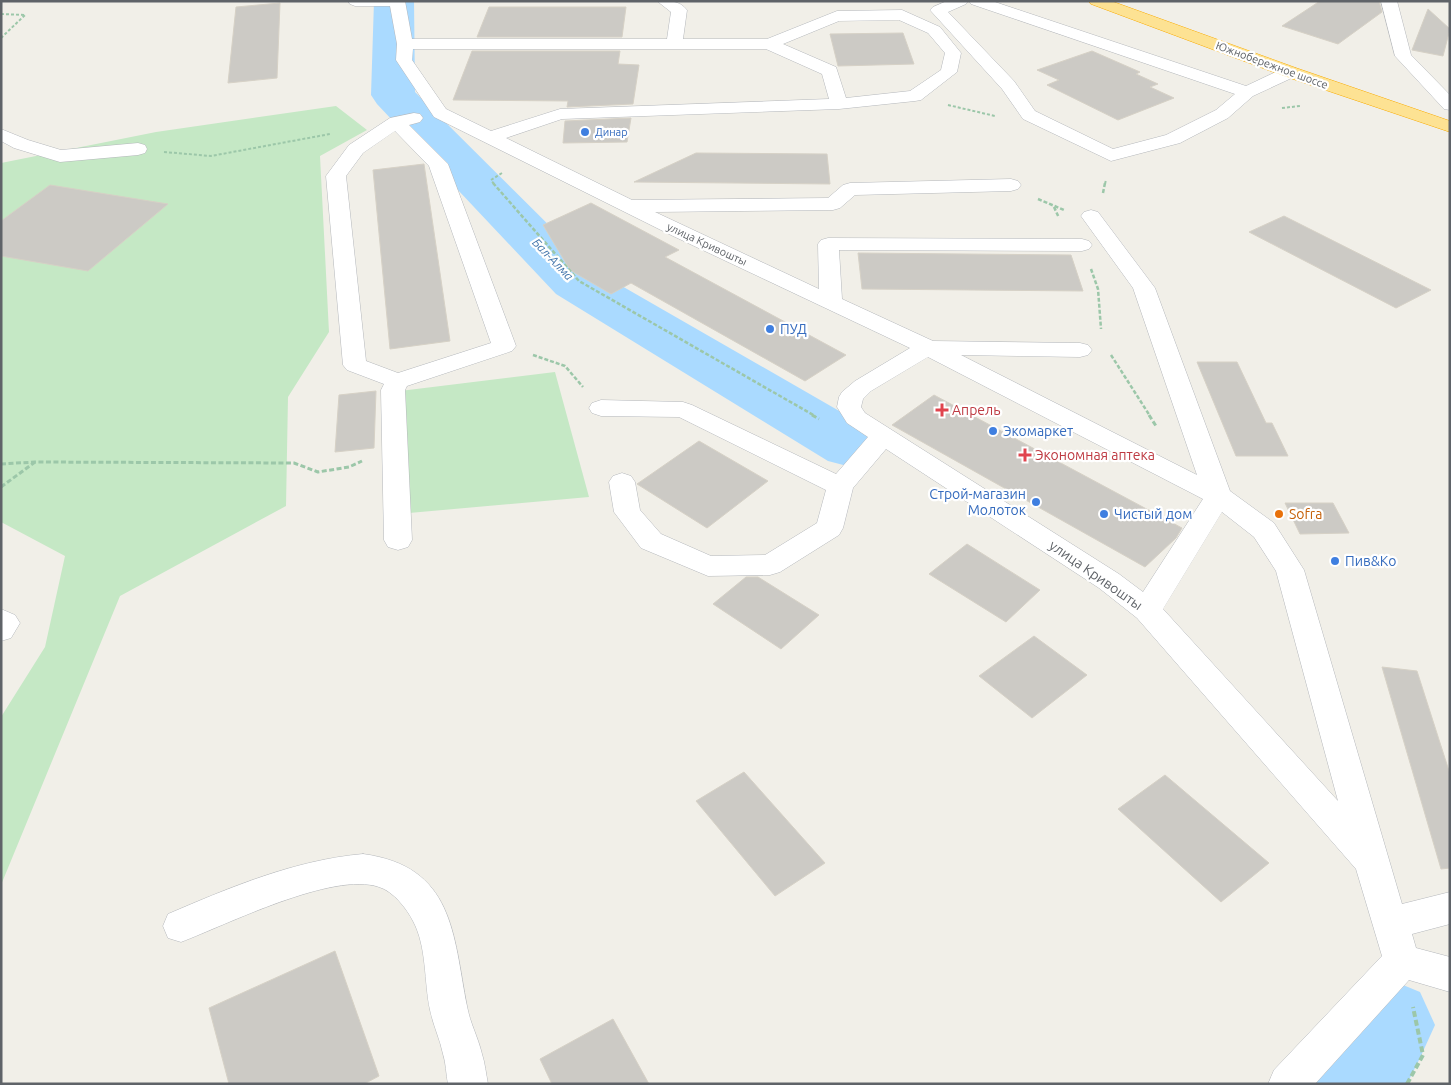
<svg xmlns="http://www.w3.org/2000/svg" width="1451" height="1085" font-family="Ubuntu,sans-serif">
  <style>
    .green { fill: #c5e8c5 }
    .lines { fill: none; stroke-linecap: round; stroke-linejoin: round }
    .river { fill: #aadaff; fill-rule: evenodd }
    .building { fill: #cccac5; stroke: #d6d1c6 }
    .minor-casing { stroke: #b5b8bc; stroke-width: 1 }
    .highway-casing { stroke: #f9ab00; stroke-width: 1 }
    .path-far3 { stroke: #9cc7a9; stroke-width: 2; stroke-dasharray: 3 2; stroke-linecap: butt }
    .path-far2 { stroke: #9cc7a9; stroke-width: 2.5; stroke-dasharray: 4 2; stroke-linecap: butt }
    .path-far1 { stroke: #9cc7a9; stroke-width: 3; stroke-dasharray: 5 2.5; stroke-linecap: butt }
    .path { stroke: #9cc7a9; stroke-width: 4; stroke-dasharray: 6 3; stroke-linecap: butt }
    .minor { fill: #fff; fill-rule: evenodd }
    .highway { fill: #fde293; fill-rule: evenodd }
    .shop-dot { fill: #3f7fe0; stroke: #fff; stroke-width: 2 }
    .health-dot { fill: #e0444e; stroke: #fff; stroke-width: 2 }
    .food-dot { fill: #e8710a; stroke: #fff; stroke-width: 2 }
    .labels { text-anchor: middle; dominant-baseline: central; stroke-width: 4.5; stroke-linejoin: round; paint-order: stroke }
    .far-street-label { font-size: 11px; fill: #5f6368; stroke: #fff }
    .far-shop-label { font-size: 11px; fill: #366cbe; stroke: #fff; text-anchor: start }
    .far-water-label { font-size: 12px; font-style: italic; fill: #4174aa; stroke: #fff }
    .shop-label { font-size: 14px; fill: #366cbe; stroke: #fff; text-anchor: start }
    .health-label { font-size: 14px; fill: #be3a42; stroke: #fff; text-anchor: start }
    .food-label { font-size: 14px; fill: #c56008; stroke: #fff; text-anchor: start }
    .street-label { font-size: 14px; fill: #5f6368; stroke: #fff }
  </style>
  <rect width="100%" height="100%" fill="#f1efe8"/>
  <g class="green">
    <polygon points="336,106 367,130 320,156 329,332 288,397 286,506 120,596 1,885 1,717 45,647 65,556 1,522 1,163 156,132"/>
    <polygon points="555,372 589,497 409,513 400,391"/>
  </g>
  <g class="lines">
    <g class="river">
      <polygon points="374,1 414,1 415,92 594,270 874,431 883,446 874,461 851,467 828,461 556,294 377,104 371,95"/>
      <polygon points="1386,978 1420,992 1435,1025 1420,1058 1407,1084 1301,1084 1315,1048 1352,992"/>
    </g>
  </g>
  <g class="building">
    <polygon points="1320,1 1379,1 1382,12 1338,44 1282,26"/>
    <polygon points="280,3 277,78 228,83 236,7"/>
    <polygon points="489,7 626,7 622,37 477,37"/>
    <polygon points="1428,9 1450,29 1443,56 1412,50"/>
    <polygon points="903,33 914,64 838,66 830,34"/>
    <polygon points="472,51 620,51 618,64 639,65 633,104 567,107 568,101 453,100"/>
    <polygon points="1092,51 1140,72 1136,74 1158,84 1150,87 1174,98 1118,120 1047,85 1059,80 1037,70"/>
    <polygon points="631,118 627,142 563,143 565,121"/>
    <polygon points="696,153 827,154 830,184 634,182"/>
    <polygon points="424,164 450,341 390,349 373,170"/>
    <polygon points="50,185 168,204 88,271 1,256 1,221"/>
    <polygon points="591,203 679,250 665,257 846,355 805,381 631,283 611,294 570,270 543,225"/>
    <polygon points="1284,216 1431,290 1396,308 1249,232"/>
    <polygon points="858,253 1071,255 1083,291 862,289"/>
    <polygon points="1197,362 1237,362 1266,423 1272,423 1288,456 1236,456"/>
    <polygon points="376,391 374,448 335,452 339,395"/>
    <polygon points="934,395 1182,528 1176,538 1145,567 892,425"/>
    <polygon points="699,441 768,481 707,528 637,484"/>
    <polygon points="1285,503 1333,503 1349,533 1300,534"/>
    <polygon points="967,544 1040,590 1006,622 929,574"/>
    <polygon points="746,577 758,577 819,615 781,649 713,604"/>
    <polygon points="1034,636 1087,675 1032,718 979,676"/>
    <polygon points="1382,667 1417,671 1450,774 1450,868 1441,869"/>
    <polygon points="744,772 825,863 775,896 696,801"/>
    <polygon points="1165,775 1269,863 1221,902 1118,809"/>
    <polygon points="335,951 379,1076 364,1084 229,1084 209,1008"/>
    <polygon points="613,1019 649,1084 552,1084 540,1059"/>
  </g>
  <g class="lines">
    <defs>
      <g id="minor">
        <path d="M348,1H405L412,39H667L671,12L657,1C669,1 679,0 687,10L683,39H767L837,11L902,10L940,27L961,53L957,72L921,100L915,101L839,109L562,119L506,138L632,200L828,198L843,185L850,183L1011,179L1018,181L1021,185L1018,189L1011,191L855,195L840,208L833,210L655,212L819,289L818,244L821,240L828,238L1082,239L1089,241L1092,245L1089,249L1082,251L839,250L842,299L933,341L1080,343L1088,345L1092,350L1088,355L1080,357L961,355L1197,475L1133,288L1081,216L1084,212L1091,210L1098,212L1155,288L1230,491L1274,523L1304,570L1402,904L1450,892V924L1412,934L1416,948L1450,957V992L1409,980L1315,1084H1268L1274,1070L1382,956L1356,869L1137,618L1099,588L886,449L853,488L843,528L839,535L780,572L770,575L708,576L641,548L614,512L609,482L613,476L622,473L631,476L635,482L640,510L661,534L711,556L765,555L817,523L826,490L679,417L601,416L592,413L589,408L592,403L601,400L683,402L692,405L836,474L868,437L847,423L837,407L839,397L842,392L855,381L910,348L673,236L434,117L396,60L397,44L390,6H355L350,4ZM899,20L928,33L945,53L941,70L910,91L846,98L836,67L783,44L839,21ZM413,49H766L822,74L829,99L560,109L491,131L446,109L412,60ZM928,357L1203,499L1143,592L1119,574L865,413L861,407L863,399L871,391ZM1222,512L1254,537L1276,571L1338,801L1163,609Z"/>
        <polygon points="947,1 968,1 966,4 948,12 1014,81 1035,111 1113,149 1166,135 1216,110 1235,94 971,4 969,1 992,1 1246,86 1284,68 1296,68 1298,72 1296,76 1253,96 1228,118 1180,143 1111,161 1023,119 1002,89 930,10 933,7"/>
        <polygon points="1381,1 1397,1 1411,55 1450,95 1450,110 1444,109 1395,56"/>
        <path d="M414,113L420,114L423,118L420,122L409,125L448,164L516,346L512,351L407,386L405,390L412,540L408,547L398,550L388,547L384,540L381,390L384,384L347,370L343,365L326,176L349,145L390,118ZM395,131L429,166L491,343L398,373L366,361L346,176L363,153Z"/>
        <polygon points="1,129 28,140 61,150 138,143 145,145 147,149 145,153 138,155 60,162 14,148 1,141"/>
        <polygon points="1,609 15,615 20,623 11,638 1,641"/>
        <path d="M363,854C454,866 453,934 467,1006C470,1023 478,1037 482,1054C485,1063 486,1074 488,1084H448C446,1074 446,1063 443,1054C440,1039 433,1025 430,1010C424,982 427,947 413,921C407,909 393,891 379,887C333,871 226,925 181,942L168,938L163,926L168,914C231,887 295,860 363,854Z"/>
      </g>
      <polygon id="highway" points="1089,1 1111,1 1296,68 1450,121 1450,132 1284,76 1091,4"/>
    </defs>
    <use href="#minor" class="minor-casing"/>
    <use href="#highway" class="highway-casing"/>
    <g class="path-far3">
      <polyline points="1,14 25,15"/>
      <polyline points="1,38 25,15"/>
      <polyline points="948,105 995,116"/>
      <polyline points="1282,108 1300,106"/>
      <polyline points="164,152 211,156 330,134"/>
      <polyline points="494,184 491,180 502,173"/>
      <polyline points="1105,184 1106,180"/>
    </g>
    <g class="path-far2">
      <polyline points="493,183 579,281 815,416"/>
      <polyline points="1103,193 1105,183"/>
      <polyline points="1038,199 1064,210"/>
      <polyline points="1054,207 1059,218"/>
      <polyline points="1091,269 1098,289 1101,329"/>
      <polyline points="533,355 565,366 583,387"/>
      <polyline points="1111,355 1150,416"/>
    </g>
    <g class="path-far1">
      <polyline points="812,415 819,419"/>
      <polyline points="1149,415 1156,426"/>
      <polyline points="1,464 35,462 294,463 318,472 349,467 362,461"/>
      <polyline points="1,487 35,462"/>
    </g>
    <polyline class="path" points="1407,1084 1423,1055 1413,1007"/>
    <use href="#minor" class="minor"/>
    <use href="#highway" class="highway"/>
  </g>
  <g class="shop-dot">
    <circle cx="585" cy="132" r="5"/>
    <circle cx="770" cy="329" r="5"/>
    <circle cx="993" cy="431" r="5"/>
    <circle cx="1036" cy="502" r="5"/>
    <circle cx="1104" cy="514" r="5"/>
    <circle cx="1335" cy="561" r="5"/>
  </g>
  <g class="health-dot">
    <path d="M939.5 402.5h5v5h5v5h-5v5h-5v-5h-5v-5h5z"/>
    <path d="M1022.5 447.5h5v5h5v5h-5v5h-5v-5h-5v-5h5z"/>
  </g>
  <circle class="food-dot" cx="1279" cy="514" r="5"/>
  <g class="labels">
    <g class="far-street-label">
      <text transform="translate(1272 65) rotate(20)">Южнобережное шоссе</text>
      <text transform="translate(707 244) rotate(25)">улица Кривошты</text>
    </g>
    <g class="far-shop-label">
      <text x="595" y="132">Динар</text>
    </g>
    <g class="far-water-label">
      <text transform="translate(553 259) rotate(46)">Бал-Алма</text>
    </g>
    <g class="shop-label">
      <text x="780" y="329">ПУД</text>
      <text x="1003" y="431">Экомаркет</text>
      <text x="1026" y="494" text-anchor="end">Строй-магазин<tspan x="1026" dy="16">Молоток</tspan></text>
      <text x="1114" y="514">Чистый дом</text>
      <text x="1345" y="561">Пив&amp;Ко</text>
    </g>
    <g class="health-label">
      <text x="952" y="410">Апрель</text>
      <text x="1035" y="455">Экономная аптека</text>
    </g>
    <g class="food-label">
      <text x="1289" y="514">Sofra</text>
    </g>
    <g class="street-label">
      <text transform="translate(1096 575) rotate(35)">улица Кривошты</text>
    </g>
  </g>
  <rect width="1451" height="1085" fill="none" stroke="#5f6368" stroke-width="5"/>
</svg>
